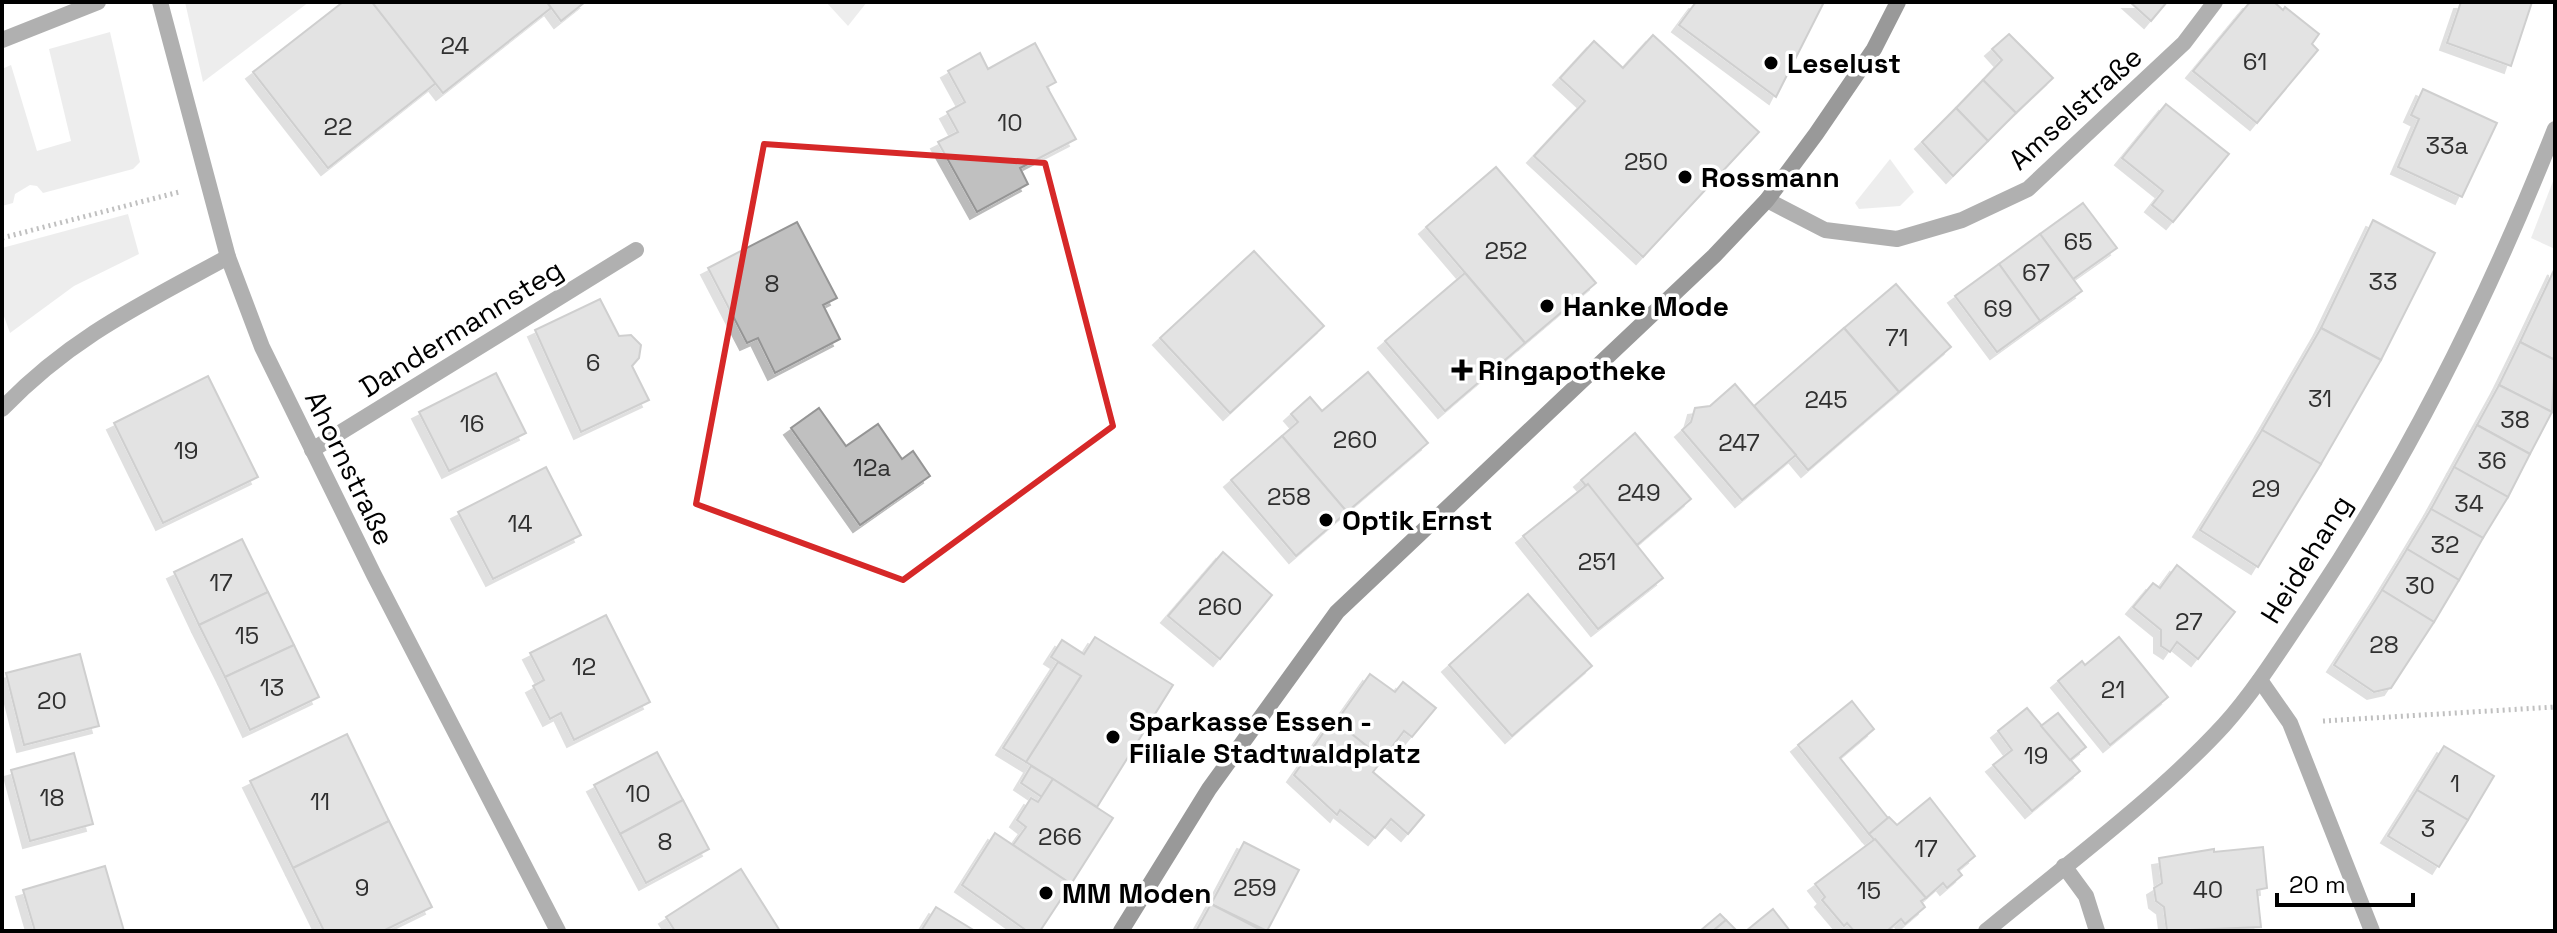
<svg xmlns="http://www.w3.org/2000/svg" width="2557" height="933" font-family="'Space Grotesk',sans-serif">
  <style>
    .green { fill: #d8d8d8 }
    .building { fill: #c0c0c0; stroke: #959595; stroke-width: 2; filter: url(#shadow) }
    .lines { fill: none; stroke-linecap: round; stroke-linejoin: round }
    .path { stroke: #737373; stroke-width: 5; stroke-dasharray: 2 4; stroke-linecap: butt }
    .lane { stroke: #515151; stroke-width: 16 }
    .street { stroke: #515151; stroke-width: 16 }
    .secondary { stroke: #1e1e1e; stroke-width: 16 }
    .marked { fill: none; stroke: #d62828; stroke-width: 6; stroke-linejoin: round }
    .poi-dot { fill: #000; stroke: #fff; stroke-width: 3 }
    .labels { text-anchor: middle; dominant-baseline: central; stroke-width: 7; stroke-linejoin: round; paint-order: stroke }
    .number-label { font-size: 24px; fill: #303030 }
    .poi-label { font-size: 28px; font-weight: bold; fill: #000; stroke: #fff; text-anchor: start }
    .street-label { font-size: 28px; fill: #000; stroke: #fff }
  </style>
  <defs>
    <filter id="shadow"><feDropShadow dx="-7" dy="7" stdDeviation="0" flood-color="#0004"/></filter>
  </defs>
  <rect width="100%" height="100%" fill="#fff"/>
  <g class="green">
    <polygon points="185,2 309,2 203,82"/>
    <polygon points="826,2 867,2 848,26"/>
    <polygon points="110,32 140,162 133,169 43,193 37,186 30,185 15,194 13,203 2,206 2,69 11,65 37,151 71,141 49,49"/>
    <polygon points="1890,159 1914,192 1900,206 1859,209 1855,203"/>
    <polygon points="2555,176 2555,249 2531,238"/>
    <polygon points="128,214 139,254 74,286 10,333 2,311 2,248"/>
  </g>
  <g class="building">
    <polygon points="343,2 372,2 436,83 328,168 253,72"/>
    <polygon points="372,2 547,2 551,8 443,93"/>
    <polygon points="547,2 585,2 561,21"/>
    <polygon points="1696,2 1824,2 1776,97 1679,25"/>
    <polygon points="2130,2 2167,2 2151,21"/>
    <polygon points="2250,2 2274,2 2283,10 2285,7 2319,34 2312,44 2318,50 2257,123 2193,71"/>
    <polygon points="2461,2 2532,2 2511,66 2447,43"/>
    <polygon points="2009,34 2053,78 2016,113 1983,80 2002,60 1992,49"/>
    <polygon points="1653,35 1759,132 1643,257 1534,156 1585,101 1560,78 1594,41 1623,68"/>
    <polygon points="1035,43 1056,82 1047,87 1076,139 1020,168 1028,184 977,212 938,142 958,132 947,112 965,102 948,71 980,53 988,69"/>
    <polygon points="1983,80 2016,113 1988,141 1956,108"/>
    <polygon points="2423,89 2497,123 2462,197 2398,167 2419,119 2411,115"/>
    <polygon points="2166,104 2229,154 2173,222 2152,205 2163,191 2122,158"/>
    <polygon points="1956,108 1988,141 1953,176 1922,142"/>
    <polygon points="1496,167 1596,283 1525,343 1426,227"/>
    <polygon points="2083,203 2117,248 2073,279 2040,234"/>
    <polygon points="2373,220 2435,253 2381,360 2321,328"/>
    <polygon points="797,222 837,298 823,305 840,339 775,373 758,338 747,343 708,268"/>
    <polygon points="2040,234 2082,291 2040,321 1999,264"/>
    <polygon points="1254,251 1324,326 1230,413 1160,338"/>
    <polygon points="1999,264 2040,321 1997,352 1955,296"/>
    <polygon points="2555,268 2555,360 2520,342"/>
    <polygon points="1465,273 1525,343 1445,411 1385,341"/>
    <polygon points="1896,284 1951,347 1899,392 1844,328"/>
    <polygon points="600,299 619,336 631,335 641,345 639,358 632,366 649,400 581,432 535,330"/>
    <polygon points="1844,328 1899,392 1808,470 1754,406"/>
    <polygon points="2321,328 2381,360 2321,464 2262,430"/>
    <polygon points="2520,342 2555,360 2552,412 2499,385"/>
    <polygon points="1368,372 1428,443 1347,512 1282,436 1298,422 1291,414 1310,397 1322,411"/>
    <polygon points="496,373 526,433 449,471 419,412"/>
    <polygon points="208,376 258,477 163,523 114,423"/>
    <polygon points="1735,384 1796,455 1742,500 1682,430 1691,422 1695,408 1710,406"/>
    <polygon points="2499,385 2552,412 2530,454 2477,425"/>
    <polygon points="819,408 846,446 878,424 902,459 913,451 930,476 860,525 791,428"/>
    <polygon points="2477,425 2530,454 2508,497 2454,467"/>
    <polygon points="2262,430 2321,464 2258,567 2200,530"/>
    <polygon points="1635,433 1691,499 1637,545 1581,480"/>
    <polygon points="1282,436 1347,512 1296,556 1231,480"/>
    <polygon points="546,467 581,535 493,579 458,512"/>
    <polygon points="2454,467 2508,497 2483,538 2431,509"/>
    <polygon points="1588,484 1663,578 1598,629 1523,536"/>
    <polygon points="2431,509 2483,538 2459,580 2407,549"/>
    <polygon points="242,539 268,592 199,625 174,572"/>
    <polygon points="2407,549 2459,580 2434,622 2382,590"/>
    <polygon points="1223,552 1272,595 1220,659 1168,616"/>
    <polygon points="2177,565 2235,612 2198,659 2177,642 2170,652 2161,646 2161,630 2133,607 2153,583 2160,588"/>
    <polygon points="2382,590 2434,622 2391,688 2374,692 2334,665"/>
    <polygon points="268,592 294,645 225,677 199,625"/>
    <polygon points="1528,594 1592,666 1512,736 1449,665"/>
    <polygon points="606,615 650,702 574,740 561,713 550,719 533,686 544,680 530,653"/>
    <polygon points="1095,637 1173,685 1097,807 1026,762 1081,676 1051,657 1062,640 1084,654"/>
    <polygon points="2119,637 2168,697 2110,745 2058,681 2082,661 2085,665"/>
    <polygon points="294,645 319,697 250,730 225,677"/>
    <polygon points="80,654 99,726 24,745 6,673"/>
    <polygon points="1058,662 1081,676 1026,762 1003,748"/>
    <polygon points="1370,674 1395,692 1403,682 1436,708 1412,737 1404,731 1383,759 1336,722"/>
    <polygon points="1852,701 1874,729 1840,758 1888,818 1869,834 1798,745"/>
    <polygon points="2027,708 2080,771 2032,811 1993,765 2012,750 1998,731"/>
    <polygon points="2058,713 2086,747 2070,760 2041,726"/>
    <polygon points="1333,719 1383,759 1373,772 1424,815 1408,834 1391,819 1375,838 1340,810 1337,815 1294,775"/>
    <polygon points="347,734 389,821 293,868 250,781"/>
    <polygon points="2444,746 2494,776 2468,820 2417,790"/>
    <polygon points="657,752 683,800 620,834 594,785"/>
    <polygon points="74,753 93,824 30,841 11,770"/>
    <polygon points="1031,766 1053,779 1042,797 1021,783"/>
    <polygon points="1053,779 1113,818 1071,884 1013,845 1026,827 1017,820 1031,798 1038,802"/>
    <polygon points="2417,790 2468,820 2439,867 2388,836"/>
    <polygon points="1930,798 1975,856 1958,870 1962,875 1947,888 1943,883 1926,898 1869,834 1889,817 1897,825"/>
    <polygon points="683,800 709,849 646,883 620,834"/>
    <polygon points="389,821 432,907 383,931 324,931 293,868"/>
    <polygon points="995,833 1071,884 1040,931 1027,931 962,885"/>
    <polygon points="1875,839 1926,898 1921,901 1925,907 1905,924 1901,919 1887,931 1854,931 1847,923 1844,926 1822,900 1825,897 1815,884"/>
    <polygon points="1244,842 1299,870 1267,931 1211,904"/>
    <polygon points="2263,847 2267,888 2257,890 2261,927 2167,931 2164,907 2156,901 2154,888 2162,883 2159,858 2214,849 2214,852"/>
    <polygon points="105,866 124,931 35,931 23,890"/>
    <polygon points="741,869 780,931 675,931 666,917"/>
    <polygon points="1211,904 1263,931 1196,931"/>
    <polygon points="936,907 975,931 921,931"/>
    <polygon points="1773,909 1790,931 1746,931"/>
    <polygon points="1720,914 1726,920 1713,931 1700,931"/>
    <polygon points="1726,920 1737,931 1713,931"/>
  </g>
  <g class="lines">
    <g class="path">
      <polyline points="2,238 179,192"/>
      <polyline points="2323,721 2555,707"/>
    </g>
    <polyline class="lane" points="2,40 98,2"/>
    <g class="street">
      <polyline points="160,2 228,257 262,347 374,575 558,931"/>
      <polyline points="1767,200 1825,230 1897,239 1962,220 2028,189 2184,43 2215,2"/>
      <path d="M2,409C71,337 142,304 228,257"/>
      <polyline points="312,450 636,250"/>
      <polyline points="2260,680 2290,723 2372,931"/>
      <polyline points="2064,866 2086,896 2097,931"/>
      <path d="M1986,931C2063,867 2157,798 2224,725C2256,689 2282,647 2309,607C2408,459 2490,294 2555,129"/>
    </g>
    <polyline class="secondary" points="1121,931 1209,789 1337,612 1714,256 1767,200 1816,134 1874,49 1898,2"/>
  </g>
  <path d="M0 0H2557V933H0ZM764,144L1045,163L1113,426L903,580L696,504Z" fill="#fff" fill-opacity=".55" fill-rule="evenodd"/>
  <path class="marked" d="M764,144L1045,163L1113,426L903,580L696,504Z"/>
  <g class="poi-dot">
    <circle cx="1771" cy="63" r="8"/>
    <circle cx="1685" cy="177" r="8"/>
    <circle cx="1547" cy="306" r="8"/>
    <path d="M1458 358h8v8h8v8h-8v8h-8v-8h-8v-8h8z"/>
    <circle cx="1326" cy="520" r="8"/>
    <circle cx="1113" cy="737" r="8"/>
    <circle cx="1046" cy="893" r="8"/>
  </g>
  <g class="labels">
    <g class="number-label">
      <text x="455" y="45">24</text>
      <text x="2255" y="61">61</text>
      <text x="1010" y="122">10</text>
      <text x="338" y="126">22</text>
      <text x="2447" y="145">33a</text>
      <text x="1646" y="161">250</text>
      <text x="2078" y="241">65</text>
      <text x="1506" y="250">252</text>
      <text x="2036" y="272">67</text>
      <text x="2383" y="281">33</text>
      <text x="772" y="283">8</text>
      <text x="1998" y="308">69</text>
      <text x="1897" y="337">71</text>
      <text x="593" y="362">6</text>
      <text x="2320" y="398">31</text>
      <text x="1826" y="399">245</text>
      <text x="2515" y="419">38</text>
      <text x="472" y="423">16</text>
      <text x="1355" y="439">260</text>
      <text x="1739" y="442">247</text>
      <text x="186" y="450">19</text>
      <text x="2492" y="460">36</text>
      <text x="872" y="467">12a</text>
      <text x="2266" y="488">29</text>
      <text x="1639" y="492">249</text>
      <text x="1289" y="496">258</text>
      <text x="2469" y="503">34</text>
      <text x="520" y="523">14</text>
      <text x="2445" y="544">32</text>
      <text x="1597" y="561">251</text>
      <text x="221" y="582">17</text>
      <text x="2420" y="585">30</text>
      <text x="1220" y="606">260</text>
      <text x="2189" y="621">27</text>
      <text x="247" y="635">15</text>
      <text x="2384" y="644">28</text>
      <text x="584" y="666">12</text>
      <text x="272" y="687">13</text>
      <text x="2113" y="689">21</text>
      <text x="52" y="700">20</text>
      <text x="2036" y="755">19</text>
      <text x="2455" y="783">1</text>
      <text x="638" y="793">10</text>
      <text x="52" y="797">18</text>
      <text x="320" y="801">11</text>
      <text x="2428" y="828">3</text>
      <text x="1060" y="836">266</text>
      <text x="665" y="841">8</text>
      <text x="1926" y="848">17</text>
      <text x="362" y="887">9</text>
      <text x="1255" y="887">259</text>
      <text x="2208" y="889">40</text>
      <text x="1869" y="890">15</text>
    </g>
    <g class="poi-label">
      <text x="1787" y="63">Leselust</text>
      <text x="1701" y="177">Rossmann</text>
      <text x="1563" y="306">Hanke Mode</text>
      <text x="1478" y="370">Ringapotheke</text>
      <text x="1342" y="520">Optik Ernst</text>
      <text x="1129" y="721">Sparkasse Essen -<tspan x="1129" dy="32">Filiale Stadtwaldplatz</tspan></text>
      <text x="1062" y="893">MM Moden</text>
    </g>
    <g class="street-label">
      <text transform="translate(2075 108) rotate(-42)">Amselstraße</text>
      <text transform="translate(461 328) rotate(-32)">Dandermannsteg</text>
      <text transform="translate(350 468) rotate(64)">Ahornstraße</text>
      <text transform="translate(2306 559) rotate(-58)">Heidehang</text>
    </g>
  </g>
  <rect width="2557" height="933" fill="none" stroke="#000000" stroke-width="8"/>
  <path d="M2277 893v12h136v-12" fill="none" stroke="#000000" stroke-width="4"/>
  <text x="2289" y="893" font-size="24" fill="#000000" stroke="#ffffff" stroke-width="6" paint-order="stroke">20 m</text>
</svg>
